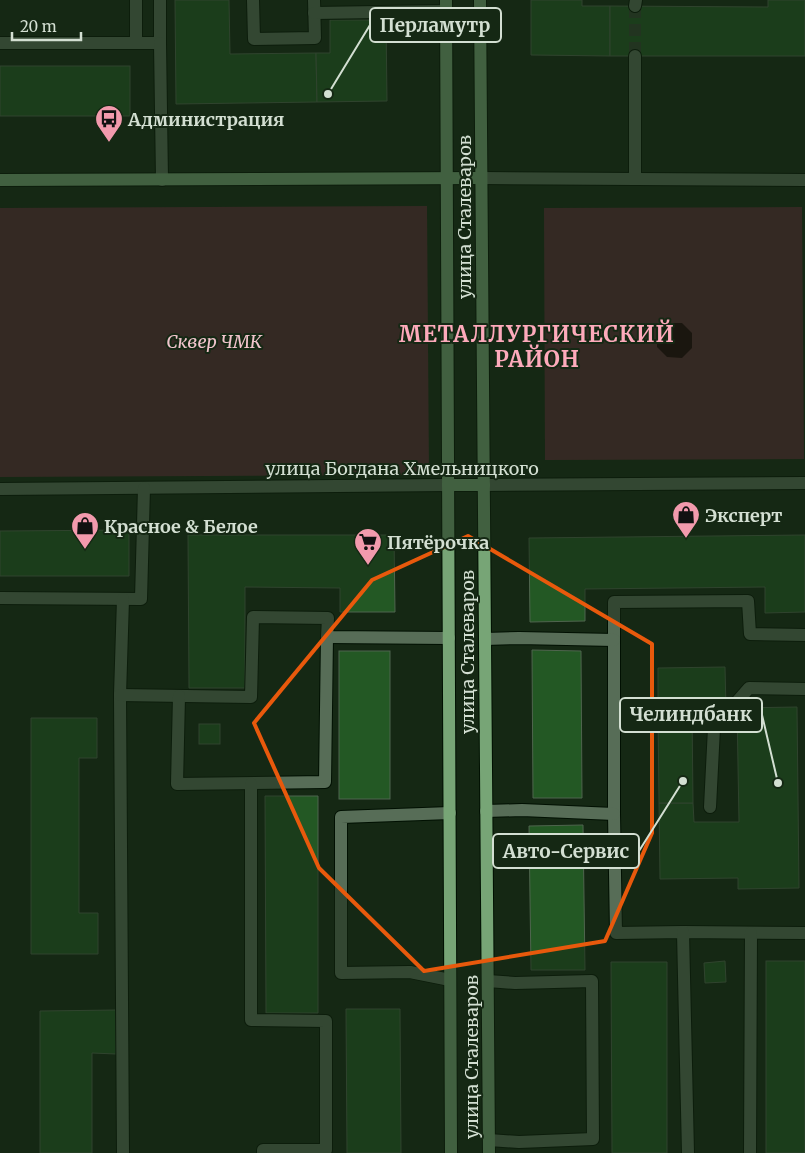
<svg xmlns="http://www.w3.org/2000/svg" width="805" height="1153" font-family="Merriweather,serif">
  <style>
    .green { fill: #5a2b36 }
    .water { fill: #200109 }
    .building { fill: #235824; stroke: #4f654e }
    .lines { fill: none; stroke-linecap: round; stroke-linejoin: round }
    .minor-tunnel { stroke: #324330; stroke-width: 12; stroke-dasharray: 12 6; stroke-linecap: butt }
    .minor-casing { stroke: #011002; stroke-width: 14 }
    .major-casing { stroke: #011002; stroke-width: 14 }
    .minor { stroke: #576d57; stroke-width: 12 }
    .major { stroke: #77a576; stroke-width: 12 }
    .marked { fill: none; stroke: #e8590c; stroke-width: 4; stroke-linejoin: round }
    .labels { text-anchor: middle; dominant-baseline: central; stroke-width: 4; stroke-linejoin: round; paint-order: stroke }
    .poi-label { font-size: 18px; font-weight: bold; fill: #d3dfd2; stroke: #152814; text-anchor: start }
    .street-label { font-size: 18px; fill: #d3dfd2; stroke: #152814 }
    .park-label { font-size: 18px; font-style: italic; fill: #f1c4cc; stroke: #152814 }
    .district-label { font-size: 22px; font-weight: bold; letter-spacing: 1px; fill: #fdaabb; stroke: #152814 }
    .leader { fill: none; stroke: #d3dfd2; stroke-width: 2 }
    .callout-dot { fill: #d3dfd2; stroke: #152814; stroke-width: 2 }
    .callout { fill: #152814; stroke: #d3dfd2; stroke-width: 2 }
    .callout-label { font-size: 19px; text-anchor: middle; font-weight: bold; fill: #d3dfd2 }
  </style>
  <rect width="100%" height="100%" fill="#152814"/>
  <g class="green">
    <polygon points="427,206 429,475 0,477 0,208"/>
    <polygon points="802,207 804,459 545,460 544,208"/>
  </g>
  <polygon class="water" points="668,323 682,323 692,333 692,348 682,358 667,357 657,347 657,333"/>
  <g class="building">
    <polygon points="175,0 229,0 230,54 316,53 317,102 176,104"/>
    <polygon points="531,0 582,0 582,6 610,6 610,56 531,55"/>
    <polygon points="768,0 805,0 805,56 610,56 610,6 768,7"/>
    <polygon points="330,20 386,20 387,101 317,102 316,53 330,53"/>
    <rect x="0" y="66" width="130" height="50"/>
    <polygon points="129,530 129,576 0,576 0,531"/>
    <polygon points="188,535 394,535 395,612 340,612 340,588 245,587 245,688 189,688"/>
    <polygon points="805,535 805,612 765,613 765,587 585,589 585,621 530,622 529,538"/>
    <polygon points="532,650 581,651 582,798 533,798"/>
    <rect x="339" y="651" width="51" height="148"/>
    <polygon points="725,667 726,709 658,710 658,668"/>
    <polygon points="797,707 799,888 738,889 738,878 660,879 659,803 693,803 694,822 739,822 737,708"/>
    <polygon points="692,709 693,803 659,803 658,710"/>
    <polygon points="31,718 97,718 97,758 79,758 79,913 98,913 98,954 31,954"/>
    <rect x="199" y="724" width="21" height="20"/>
    <polygon points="265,796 318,796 318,1013 266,1013"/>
    <polygon points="583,825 585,970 531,970 529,826"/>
    <polygon points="725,961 726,982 705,983 704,963"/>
    <rect x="766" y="961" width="39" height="192"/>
    <polygon points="611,962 667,962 667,1153 612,1153"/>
    <polygon points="346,1009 400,1009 401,1153 347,1153"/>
    <polygon points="116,1010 116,1054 92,1053 92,1153 40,1153 40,1011"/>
  </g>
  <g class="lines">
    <polyline class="minor-tunnel" points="635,6 635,56"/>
    <defs>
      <g id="minor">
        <polyline points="136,0 136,43"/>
        <polyline points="253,0 254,39 315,38 314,0"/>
        <polyline points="635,6 636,0"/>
        <polyline points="314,13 446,11"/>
        <polyline points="0,43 160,43 160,0"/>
        <polyline points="160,43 162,180"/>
        <polyline points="635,56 635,179"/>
        <polyline points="481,178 805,180"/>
        <polyline points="484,485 805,483"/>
        <polyline points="0,489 448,485"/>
        <polyline points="0,598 141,599 144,488"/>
        <polyline points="123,599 120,695 123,1153"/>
        <polyline points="805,635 750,634 748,601 614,602 614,814 616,933 683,932 805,933"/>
        <polyline points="485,639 519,638 614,640"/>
        <polyline points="120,695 251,697 253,617 328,618 327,637 449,638"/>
        <polyline points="179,696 177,784 325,782 327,637"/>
        <polyline points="251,784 251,1020 326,1021 326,1150 263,1150 263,1153"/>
        <polyline points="710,807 714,728 749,688 805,689"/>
        <polyline points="486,811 522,810 614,814"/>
        <polyline points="450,813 341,817 341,973 410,972 450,980"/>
        <polyline points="683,932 688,1153"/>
        <polyline points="488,981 515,983 592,981 593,1139 519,1142 489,1140"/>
        <polyline points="750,1153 751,933"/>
      </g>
      <g id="major">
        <polyline points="446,0 451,1153"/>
        <polyline points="480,0 489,1153"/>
        <polyline points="0,180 481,178"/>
        <polyline points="448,485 484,485"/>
      </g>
    </defs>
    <use href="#minor" class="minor-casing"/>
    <use href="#major" class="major-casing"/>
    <use href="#minor" class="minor"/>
    <use href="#major" class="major"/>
  </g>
  <path d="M0 0H805V1153H0ZM468,536L652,644V833L605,941L424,971L319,868L254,723L372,580Z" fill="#152814" fill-opacity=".55" fill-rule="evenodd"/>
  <path class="marked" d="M468,536L652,644V833L605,941L424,971L319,868L254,723L372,580Z"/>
  <defs>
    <symbol id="bus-pin" viewBox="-11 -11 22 30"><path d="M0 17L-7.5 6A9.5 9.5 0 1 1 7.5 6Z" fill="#f29aad" stroke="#152814"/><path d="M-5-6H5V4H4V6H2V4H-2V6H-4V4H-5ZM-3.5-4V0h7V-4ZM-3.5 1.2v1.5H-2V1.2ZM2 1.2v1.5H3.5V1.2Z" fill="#111"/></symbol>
    <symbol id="shop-pin" viewBox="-11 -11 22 30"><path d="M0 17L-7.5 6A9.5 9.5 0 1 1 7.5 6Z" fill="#f29aad" stroke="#152814"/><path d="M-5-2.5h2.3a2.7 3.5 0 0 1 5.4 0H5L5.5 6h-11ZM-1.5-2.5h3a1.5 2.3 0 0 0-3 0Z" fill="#111"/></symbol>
    <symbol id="supermarket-pin" viewBox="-11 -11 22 30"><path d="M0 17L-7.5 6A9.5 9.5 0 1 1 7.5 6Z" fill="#f29aad" stroke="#152814"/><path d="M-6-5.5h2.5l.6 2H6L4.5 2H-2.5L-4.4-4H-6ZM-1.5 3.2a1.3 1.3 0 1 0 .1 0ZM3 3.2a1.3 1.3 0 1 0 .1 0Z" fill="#111"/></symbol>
  </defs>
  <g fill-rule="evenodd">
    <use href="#bus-pin" x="93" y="103" width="32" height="43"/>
    <use href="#shop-pin" x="670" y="499" width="32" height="43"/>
    <use href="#shop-pin" x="69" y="510" width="32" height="43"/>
    <use href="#supermarket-pin" x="352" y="526" width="32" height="43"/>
  </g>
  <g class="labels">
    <g class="poi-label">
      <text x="128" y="119">Администрация</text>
      <text x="705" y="515">Эксперт</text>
      <text x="104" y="526">Красное &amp; Белое</text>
      <text x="387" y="542">Пятёрочка</text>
    </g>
    <g class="street-label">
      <text transform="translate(464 217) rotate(-90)">улица Сталеваров</text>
      <text x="402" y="468">улица Богдана Хмельницкого</text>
      <text transform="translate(467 652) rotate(-90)">улица Сталеваров</text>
      <text transform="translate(471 1057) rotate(-90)">улица Сталеваров</text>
    </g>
    <g class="park-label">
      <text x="214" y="341">Сквер ЧМК</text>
    </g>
    <g class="district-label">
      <text x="537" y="334">МЕТАЛЛУРГИЧЕСКИЙ<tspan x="537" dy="25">РАЙОН</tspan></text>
    </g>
  </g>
  <path class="leader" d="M328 94L370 25M778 783L762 715M683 781L639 851"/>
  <g class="callout-dot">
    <circle cx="328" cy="94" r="5"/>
    <circle cx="778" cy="783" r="5"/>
    <circle cx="683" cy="781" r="5"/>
  </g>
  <g class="callout">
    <rect x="370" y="8" width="131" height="34" rx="5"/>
    <rect x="620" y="698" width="142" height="34" rx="5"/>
    <rect x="493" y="834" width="146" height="34" rx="5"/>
  </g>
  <g class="callout-label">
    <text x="435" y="32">Перламутр</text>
    <text x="691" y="721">Челиндбанк</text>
    <text x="566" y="858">Авто-Сервис</text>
  </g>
  <path d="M12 32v8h69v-8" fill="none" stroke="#d3dfd2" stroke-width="2.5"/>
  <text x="20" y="32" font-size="15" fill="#d3dfd2" stroke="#152814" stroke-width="4" paint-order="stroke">20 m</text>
</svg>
